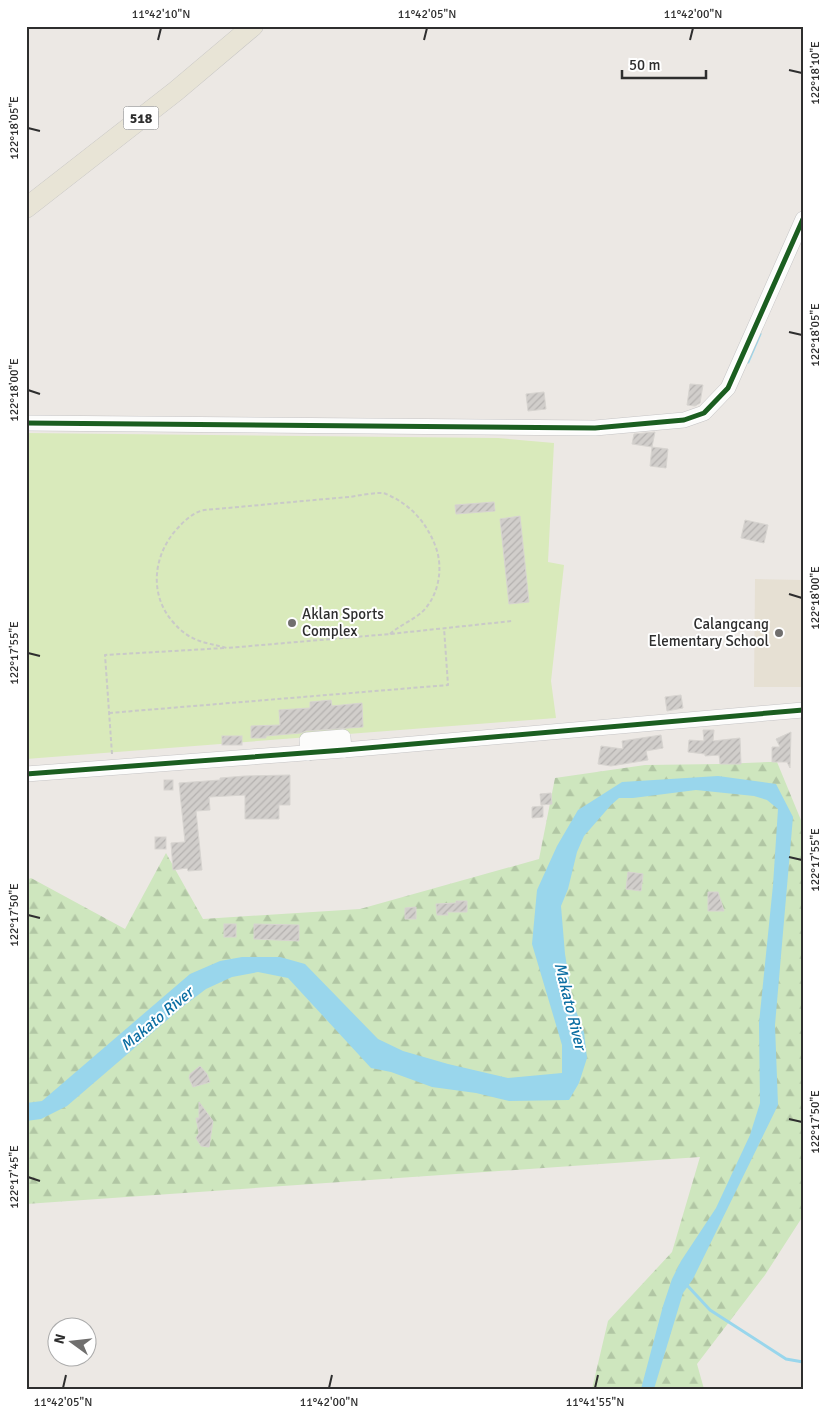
<svg xmlns="http://www.w3.org/2000/svg" width="829" height="1415" font-family="Signika,sans-serif">
  <style>
    .education { fill: #e6e0d3 }
    .forest { fill: url(#forest-firs) }
    .pitch { fill: #d9eabb }
    .water { fill: #99d6ec }
    .lines { fill: none; stroke-linecap: round; stroke-linejoin: round }
    .stream { stroke: #99d6ec; stroke-width: 3 }
    .building { fill: url(#building-hatch); stroke: #d7d4d0 }
    .minor-casing { stroke: #c5c4c5; stroke-width: 16 }
    .major-casing { stroke: #c6c5c4; stroke-width: 21 }
    .path { stroke: #c9c9c8; stroke-width: 2; stroke-dasharray: 4 2.5; stroke-linecap: butt }
    .minor { stroke: #fcfcfb; stroke-width: 15 }
    .major { stroke: #e8e4d6; stroke-width: 20 }
    .cycleway-casing { stroke: #fff; stroke-width: 8 }
    .cycleway { stroke: #1b5e20; stroke-width: 5 }
    .ticks { fill: none; stroke: #2e2e2e; stroke-width: 2 }
    .poi-dot { fill: #706f6e; stroke: #fff; stroke-width: 2 }
    .labels { text-anchor: middle; dominant-baseline: central; stroke-width: 4; stroke-linejoin: round; paint-order: stroke }
    .shield { fill: #fff; stroke: #6d6d6d; stroke-width: 1 }
    .shield-label { font-size: 14px; font-weight: bold; fill: #2e2e2e }
    .poi-label { font-size: 15px; fill: #2e2e2e; stroke: #fff; text-anchor: start }
    .water-label { font-size: 16px; font-style: italic; fill: #0d6fa3; stroke: #fff }
    .neatline { fill: none; stroke: #2e2e2e; stroke-width: 2 }
    .ticks-label { font-size: 12px; text-anchor: middle; fill: #2e2e2e }
  </style>
  <defs>
    <pattern id="forest-firs" width="22" height="20" patternUnits="userSpaceOnUse" patternTransform="scale(1.25)"><rect width="22" height="20" fill="#cee6be"/><path d="M5 1l3.5 6h-7zM16 11l3.5 6h-7z" fill="#b1c6a4"/></pattern>
    <pattern id="building-hatch" width="6" height="6" patternUnits="userSpaceOnUse" patternTransform="scale(1.25)"><rect width="6" height="6" fill="#d1cecb"/><path d="M-1 1l2-2M0 6l6-6M5 7l2-2" fill="none" stroke="#b4b1af"/></pattern>
  </defs>
  <rect width="100%" height="100%" fill="#ece8e4"/>
  <polygon class="education" points="755,579 803,580 803,687 754,687"/>
  <polygon class="forest" points="769,762 777,762 803,825 803,1216 765,1275 697,1364 704,1389 592,1389 608,1321 672,1252 700,1157 26,1204 26,880 31,878 125,929 166,853 203,919 360,909 539,859 555,778 645,765 720,764"/>
  <polygon class="pitch" points="26,433 498,438 554,443 548,562 564,565 551,681 556,718 26,759"/>
  <polygon class="water" points="718,776 776,784 793,817 775,1025 778,1105 693,1279 683,1293 654,1389 641,1389 663,1306 672,1279 681,1261 716,1208 750,1135 760,1103 759,1023 773,885 778,809 767,800 754,796 696,790 633,798 619,798 611,805 584,836 577,852 568,889 561,906 565,954 573,1003 584,1032 587,1058 579,1083 569,1100 509,1101 476,1093 432,1087 391,1072 371,1068 288,978 258,972 232,977 206,989 181,1008 67,1106 41,1119 26,1121 26,1103 42,1101 190,974 220,961 242,957 280,957 305,964 378,1039 403,1051 448,1064 508,1078 562,1073 562,1045 532,944 537,890 557,846 578,810 622,782"/>
  <g class="lines">
    <g class="stream">
      <polyline points="748,362 760,334"/>
      <polyline points="685,1283 710,1310 786,1359 803,1362"/>
    </g>
  </g>
  <g class="building">
    <polygon points="690,384 703,385 700,403 695,406 687,405"/>
    <polygon points="544,392 546,409 528,411 526,394"/>
    <polygon points="655,432 652,447 632,444 634,434"/>
    <polygon points="652,447 668,449 666,468 650,466"/>
    <polygon points="494,502 495,511 456,514 455,505"/>
    <polygon points="520,516 529,602 509,604 500,519"/>
    <polygon points="745,520 768,525 764,543 741,538"/>
    <polygon points="681,695 683,708 667,711 665,697"/>
    <polygon points="331,700 332,706 362,703 363,727 306,731 301,733 266,736 266,738 251,738 251,726 280,725 279,710 310,708 310,702"/>
    <polygon points="703,730 714,730 713,741 740,738 741,764 720,764 719,755 705,756 705,754 688,752 689,740 704,741"/>
    <polygon points="791,732 790,768 787,762 772,762 772,747 780,747 776,739"/>
    <polygon points="661,735 663,748 646,751 648,760 611,766 598,764 601,746 623,749 622,741"/>
    <rect x="222" y="736" width="20" height="9"/>
    <polygon points="290,775 290,805 279,805 279,819 245,819 245,795 209,797 210,810 196,811 202,870 188,871 187,868 173,870 171,843 185,842 179,783 220,780 220,778 245,776"/>
    <rect x="164" y="780" width="9" height="10"/>
    <polygon points="551,793 552,804 541,805 540,794"/>
    <polygon points="543,806 543,817 532,818 532,807"/>
    <rect x="155" y="837" width="11" height="12"/>
    <polygon points="628,872 643,874 641,891 626,889"/>
    <polygon points="708,892 718,892 724,911 708,911"/>
    <polygon points="456,901 467,901 467,912 447,912 448,915 437,915 436,904 456,903"/>
    <polygon points="416,907 416,919 405,919 405,908"/>
    <rect x="224" y="924" width="12" height="13"/>
    <polygon points="254,924 299,925 299,941 254,939"/>
    <polygon points="200,1066 207,1074 210,1082 193,1087 189,1078 190,1074"/>
    <polygon points="199,1102 213,1121 209,1147 201,1146 196,1138 199,1133 196,1118 199,1118"/>
  </g>
  <g class="lines">
    <defs>
      <g id="minor">
        <polyline points="26,423 595,428 684,420 704,413 728,388 803,219"/>
        <polyline points="308,753 307,740 343,737 344,750"/>
        <polyline points="26,774 344,750 803,710"/>
      </g>
      <polyline id="major" points="26,208 176,91 253,26"/>
    </defs>
    <use href="#minor" class="minor-casing"/>
    <use href="#major" class="major-casing"/>
    <g class="path">
      <path d="M390,634C400,625 412,621 422,612C439,596 444,567 435,545C426,522 410,504 386,494C380,491 357,496 349,497C300,501 252,506 204,510C192,513 184,521 176,530C153,556 149,595 173,622C190,642 204,642 227,648L390,634L512,621"/>
      <polyline points="109,713 448,685 444,628"/>
      <polyline points="112,754 105,655 224,648"/>
    </g>
    <use href="#minor" class="minor"/>
    <use href="#major" class="major"/>
    <defs>
      <g id="cycleway">
        <polyline points="26,423 595,428 684,420 704,413 728,388 803,219"/>
        <polyline points="26,774 344,750 803,710"/>
      </g>
    </defs>
    <use href="#cycleway" class="cycleway-casing"/>
    <use href="#cycleway" class="cycleway"/>
  </g>
  <path class="ticks" d="M158,40L161,28M424,40L427,28M690,40L693,28M789,70L802,73M28,128L40,131M789,332L802,335M28,390L40,394M789,594L802,598M28,653L40,656M789,857L802,860M28,915L40,918M789,1119L802,1122M28,1177L40,1181M63,1388L66,1375M329,1388L332,1375M595,1388L598,1375"/>
  <g class="poi-dot">
    <circle cx="292" cy="623" r="5"/>
    <circle cx="779" cy="633" r="5"/>
  </g>
  <g class="labels">
    <rect class="shield" x="123.5" y="106.5" width="35" height="23" rx="4"/>
    <g class="shield-label">
      <text x="141" y="118">518</text>
    </g>
    <g class="poi-label">
      <text x="302" y="614">Aklan Sports<tspan x="302" dy="17">Complex</tspan></text>
      <text x="769" y="624" text-anchor="end">Calangcang<tspan x="769" dy="17">Elementary School</tspan></text>
    </g>
    <g class="water-label">
      <text transform="translate(570 1006) rotate(76)">Makato River</text>
      <text transform="translate(157 1019) rotate(-40)">Makato River</text>
    </g>
  </g>
  <rect width="829" height="1415" fill="none" stroke="#ffffff" stroke-width="55"/>
  <g transform="translate(72 1342) rotate(285)"><circle r="24" fill="#ffffff" stroke="#ababab"/>
  <path d="M0-4L9 19L0 12L-9 19Z" fill="#706f6e"/>
  <text y="-8" font-size="14" font-weight="bold" text-anchor="middle" fill="#2e2e2e">N</text>
  </g>
  <path d="M622 70v8h84v-8" fill="none" stroke="#2e2e2e" stroke-width="2.5"/>
  <text x="629" y="70" font-size="15" fill="#2e2e2e" stroke="#ffffff" stroke-width="4" paint-order="stroke">50 m</text>
  <rect x="28" y="28" width="774" height="1360" class="neatline"/>
  <g class="ticks-label">
    <text x="161" y="18">11°42'10"N</text>
    <text x="427" y="18">11°42'05"N</text>
    <text x="693" y="18">11°42'00"N</text>
    <text transform="translate(815 73) rotate(-90)" y="4">122°18'10"E</text>
    <text transform="translate(14 128) rotate(-90)" y="4">122°18'05"E</text>
    <text transform="translate(815 335) rotate(-90)" y="4">122°18'05"E</text>
    <text transform="translate(14 390) rotate(-90)" y="4">122°18'00"E</text>
    <text transform="translate(815 598) rotate(-90)" y="4">122°18'00"E</text>
    <text transform="translate(14 653) rotate(-90)" y="4">122°17'55"E</text>
    <text transform="translate(815 860) rotate(-90)" y="4">122°17'55"E</text>
    <text transform="translate(14 915) rotate(-90)" y="4">122°17'50"E</text>
    <text transform="translate(815 1122) rotate(-90)" y="4">122°17'50"E</text>
    <text transform="translate(14 1177) rotate(-90)" y="4">122°17'45"E</text>
    <text x="63" y="1406">11°42'05"N</text>
    <text x="329" y="1406">11°42'00"N</text>
    <text x="595" y="1406">11°41'55"N</text>
  </g>
</svg>
